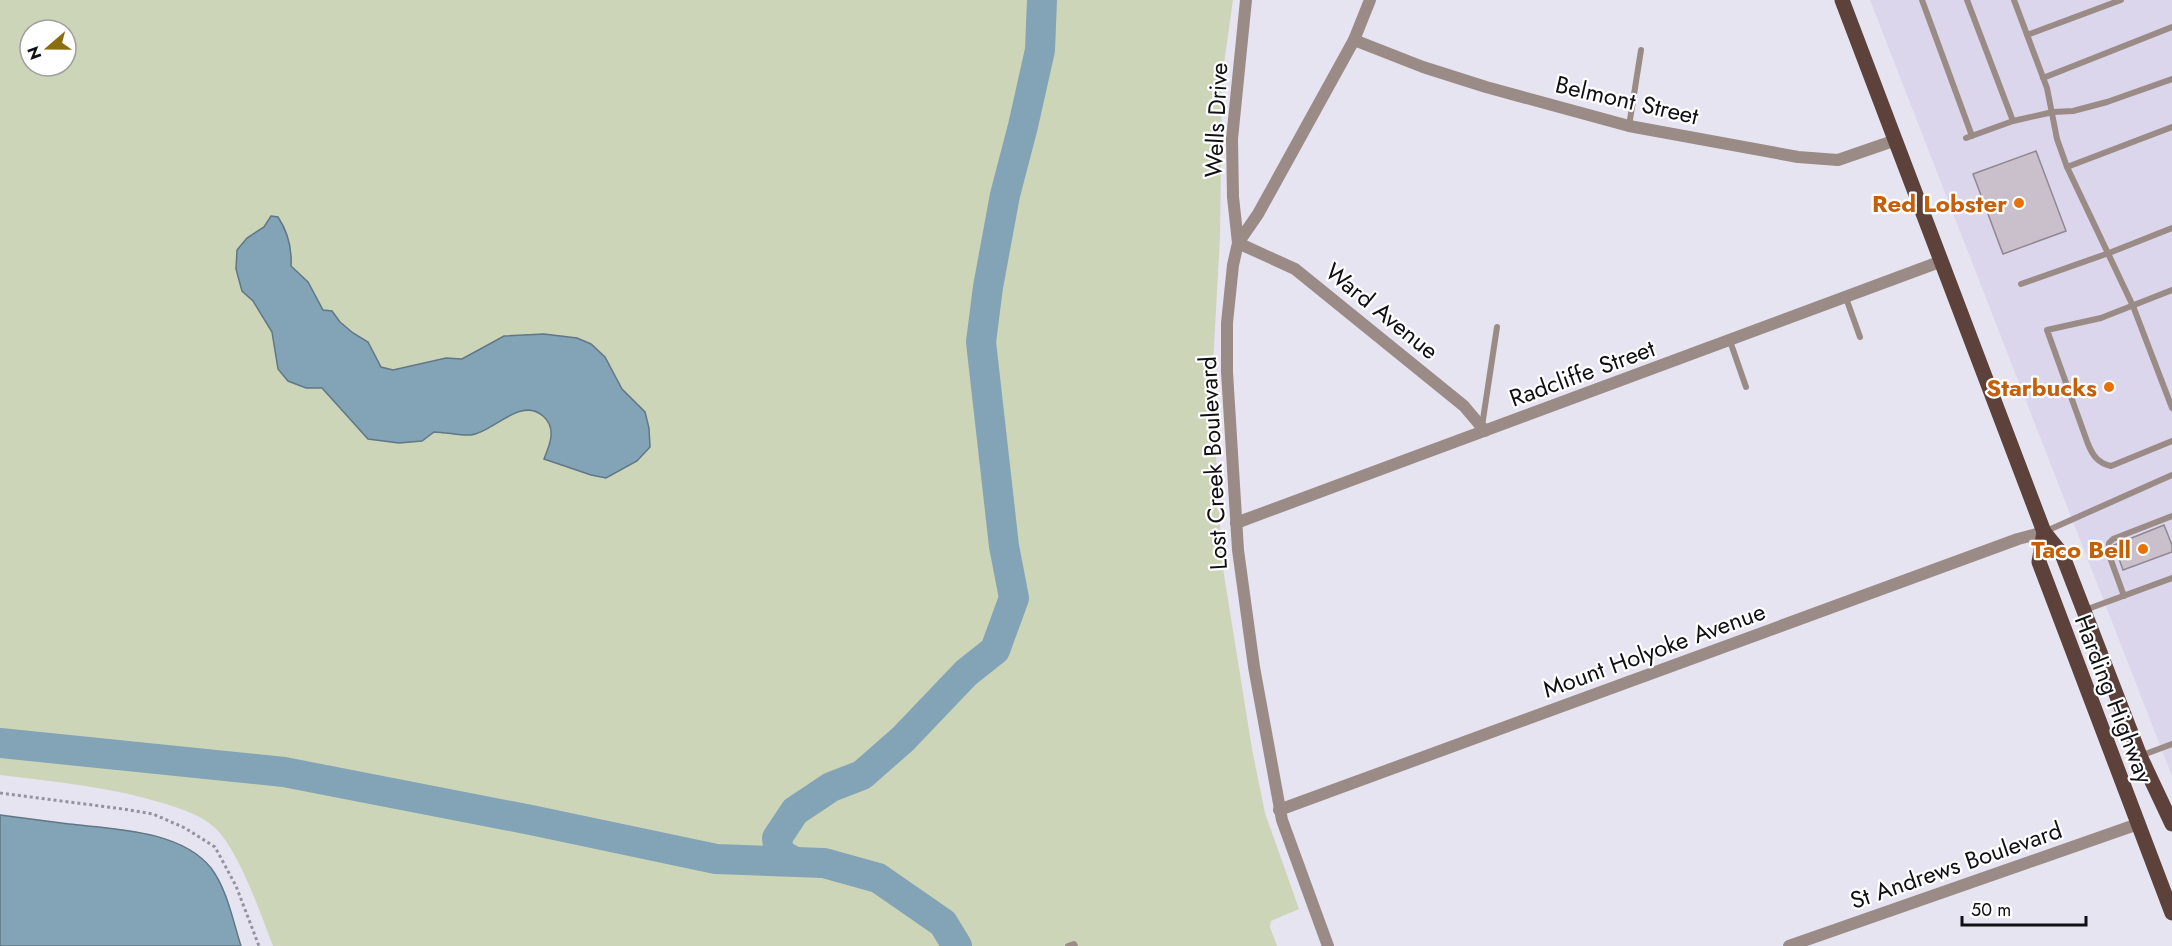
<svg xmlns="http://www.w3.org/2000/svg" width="2172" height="946" font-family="Jost,sans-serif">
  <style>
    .built { fill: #dbd6eb }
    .green { fill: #ccd5b7; fill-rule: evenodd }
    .water { fill: #83a3b6; stroke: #607785; stroke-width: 1.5 }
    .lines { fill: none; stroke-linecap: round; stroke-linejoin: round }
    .river { stroke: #83a3b6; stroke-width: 30 }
    .building { fill: #c9c0cc; stroke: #908792; stroke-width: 1.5 }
    .path { stroke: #95929d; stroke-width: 3; stroke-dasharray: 3 3; stroke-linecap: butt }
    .service { stroke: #9b8b86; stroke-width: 6 }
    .minor { stroke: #9b8b86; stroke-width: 12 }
    .primary { stroke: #5c423a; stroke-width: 15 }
    .food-dot { fill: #e8710a; stroke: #fff; stroke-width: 2 }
    .labels { text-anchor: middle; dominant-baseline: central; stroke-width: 4.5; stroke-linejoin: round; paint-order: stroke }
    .street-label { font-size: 24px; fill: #100f14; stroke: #fff }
    .food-label { font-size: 24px; font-weight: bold; fill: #c56008; stroke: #fff; text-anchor: end }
  </style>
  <rect width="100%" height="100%" fill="#e7e4f2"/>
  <polygon class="built" points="1870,0 2172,0 2172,776"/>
  <path class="green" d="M0,0H1233L1222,78L1220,237L1212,384L1222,562L1252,749L1265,813L1299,909L1271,921L1270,927L1277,946H273C261,915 239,850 215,828C201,815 184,810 166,804C112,787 56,782 0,775ZM30,30H66V66H30Z"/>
  <g class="water">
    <path d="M271,216L278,217C288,232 292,248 291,266L308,282L323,310L332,311L340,322L353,333L368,342L381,367L393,370L446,358L462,359L504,336L544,334L577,338L591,344L605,357L622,389L645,412L649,428L650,447L637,461L606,478L591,475L544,459C550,444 557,428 543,416C521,396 492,433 471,435C460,436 446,432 434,432L422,441L399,443L368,439L322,388H306L288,381L278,369L272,332L253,301L242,291L236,269L237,250L247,238L264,227Z"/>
    <path d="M0,815C23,818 46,821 69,824C113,829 181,830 211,868C227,889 233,921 241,946H0Z"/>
  </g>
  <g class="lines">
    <g class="river">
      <polyline points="0,743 284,772 531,820 716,859 824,863 878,878 943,923 957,946"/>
      <polyline points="793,861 779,853 777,838 795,811 831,787 862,775 903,739 966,673 995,650 1014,598 1004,546 981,342 988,287 1005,195 1023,126 1040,50 1042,0"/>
    </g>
  </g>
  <g class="building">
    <polygon points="2036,151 2066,231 2003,254 1973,174"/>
    <polygon points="2164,525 2172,545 2172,552 2123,570 2114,545"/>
  </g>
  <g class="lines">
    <polyline class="path" points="0,793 123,809 153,814 185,828 215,847 236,886 259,946"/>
    <g class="service">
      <polyline points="1922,0 1972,136"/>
      <polyline points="1967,0 2013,121"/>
      <polyline points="2014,0 2047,88 2057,139 2067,167 2133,306 2172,408"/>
      <polyline points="2027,35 2121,0"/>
      <polyline points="2043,78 2172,27"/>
      <polyline points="1629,126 1641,50"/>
      <polyline points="1966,138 2013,121 2053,112 2073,111 2107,102 2172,79"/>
      <polyline points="2067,167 2172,127"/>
      <polyline points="2021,284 2109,253 2172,228"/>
      <path d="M2172,290L2101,318L2047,330L2088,444C2093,456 2098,463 2111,466L2172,441"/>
      <polyline points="1846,298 1860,337"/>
      <polyline points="1730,341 1746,387"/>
      <polyline points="1482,426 1497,327"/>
      <polyline points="2044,532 2172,475"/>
      <polyline points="2124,596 2108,552 2109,543 2113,539 2172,516"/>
      <polyline points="2085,610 2172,578"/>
      <polyline points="2140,756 2172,744"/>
      <polyline points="1068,946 1074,944 1075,946"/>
    </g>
    <g class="minor">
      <polyline points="1246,0 1232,139 1233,197 1238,243 1295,269 1464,406 1485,431"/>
      <polyline points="1354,40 1423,67 1486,87 1629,126 1798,157 1838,160 1896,140"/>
      <polyline points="1236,523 1942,261"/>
      <polyline points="1279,810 2018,539 2044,532"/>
      <polyline points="1328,946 1282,820 1254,667 1238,550 1227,372 1227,323 1233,265 1238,243 1258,214 1354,40 1370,0"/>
      <polyline points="1789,946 2138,824"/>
    </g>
    <g class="primary">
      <polyline points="1842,0 2044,532 2062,554 2140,756 2172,824"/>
      <polyline points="2044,532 2039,562 2172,913"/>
    </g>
  </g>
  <g class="food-dot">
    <circle cx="2019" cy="203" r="6"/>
    <circle cx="2109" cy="387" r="6"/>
    <circle cx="2143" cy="549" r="6"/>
  </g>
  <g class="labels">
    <g class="street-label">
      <text transform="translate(1627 100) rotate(13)">Belmont Street</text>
      <text transform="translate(1216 120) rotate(-87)">Wells Drive</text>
      <text transform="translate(1382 311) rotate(39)">Ward Avenue</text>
      <text transform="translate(1582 373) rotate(-20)">Radcliffe Street</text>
      <text transform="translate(1213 463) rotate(-93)">Lost Creek Boulevard</text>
      <text transform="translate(1654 650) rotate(-20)">Mount Holyoke Avenue</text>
      <text transform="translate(2114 699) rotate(69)">Harding Highway</text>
      <text transform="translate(1956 865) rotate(-19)">St Andrews Boulevard</text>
    </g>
    <g class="food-label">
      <text x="2007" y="203">Red Lobster</text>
      <text x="2097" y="387">Starbucks</text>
      <text x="2131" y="549">Taco Bell</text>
    </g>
  </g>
  <g transform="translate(48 48) rotate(250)"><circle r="28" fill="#ffffff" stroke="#9f9fa1" stroke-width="1.5"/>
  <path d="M0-4.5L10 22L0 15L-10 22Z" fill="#8b6d0e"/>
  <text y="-9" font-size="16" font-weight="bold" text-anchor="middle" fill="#100f14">N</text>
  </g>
  <path d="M1962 916v9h124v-9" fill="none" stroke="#100f14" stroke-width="3"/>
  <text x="1971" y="916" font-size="18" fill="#100f14" stroke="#ffffff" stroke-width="4.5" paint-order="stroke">50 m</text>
</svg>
